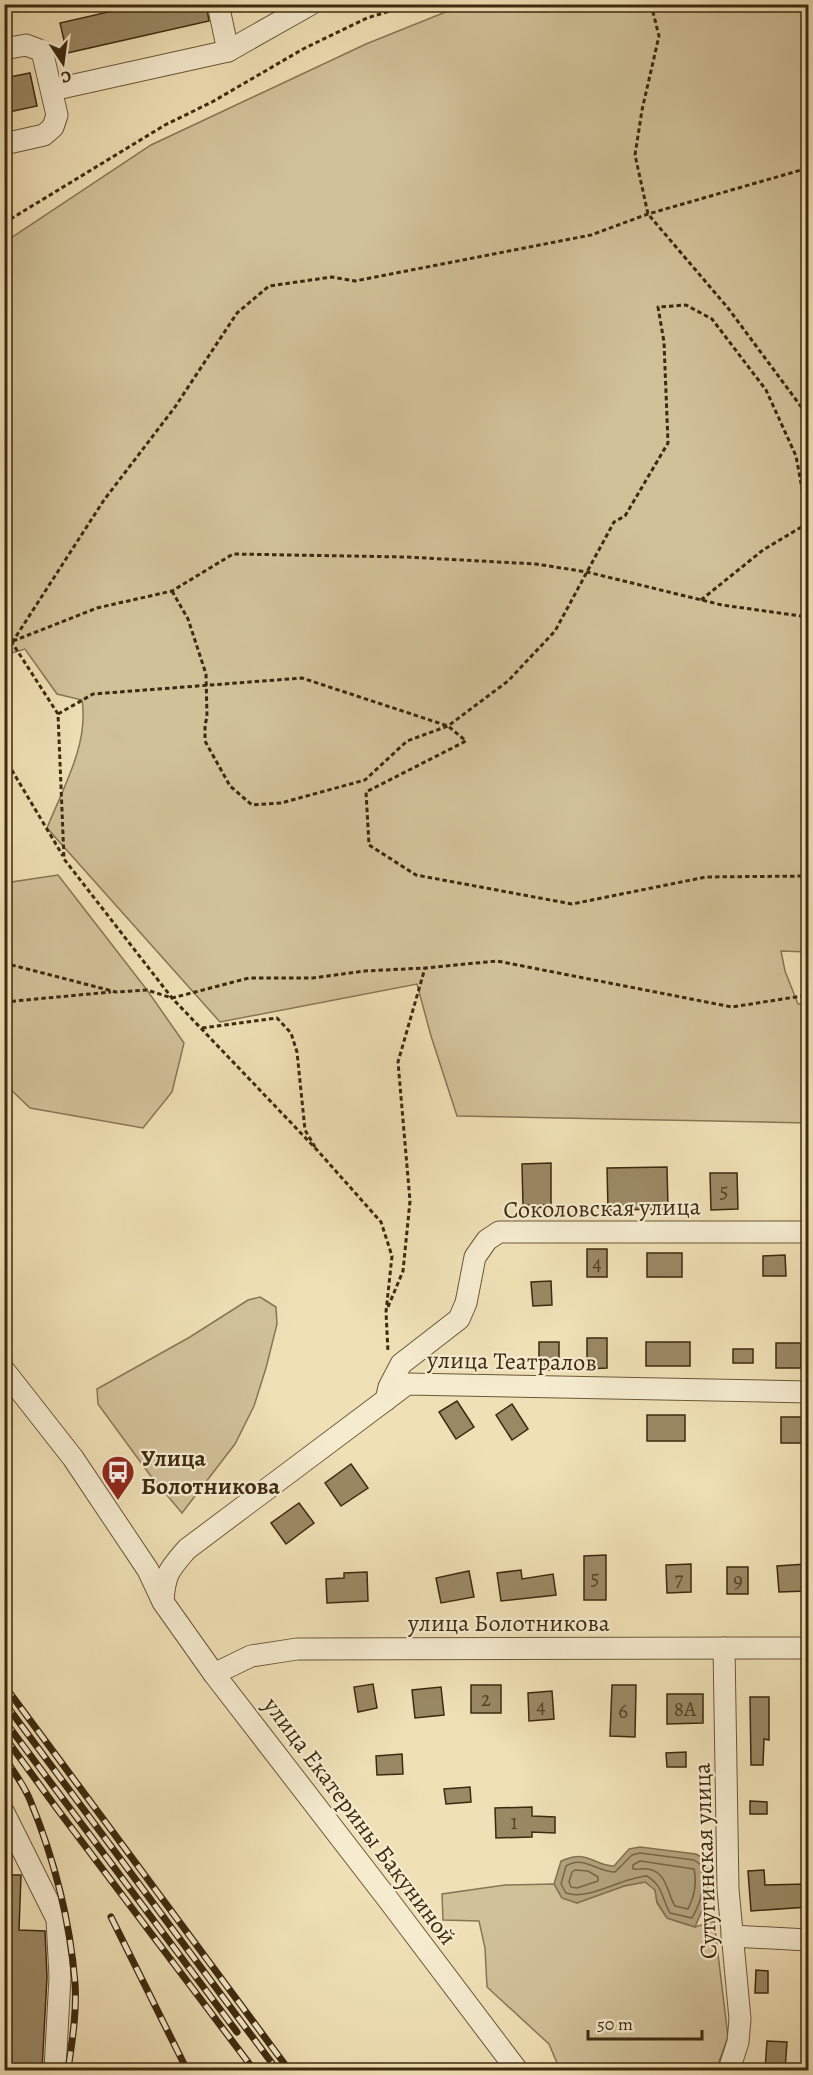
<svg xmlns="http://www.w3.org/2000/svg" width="813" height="2075" font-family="Alegreya,serif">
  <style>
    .green { fill: #d1c199; stroke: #877654; stroke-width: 1.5 }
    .water { fill: #b2a27d; stroke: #837251; stroke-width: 1.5 }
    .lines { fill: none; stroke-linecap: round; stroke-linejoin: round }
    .shore { stroke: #786646; stroke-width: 1.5 }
    .building { fill: #9a8965; stroke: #3d2a0f; stroke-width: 1.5 }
    .minor-casing { stroke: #6a5838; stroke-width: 23 }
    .path { stroke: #3d2a0f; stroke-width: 3; stroke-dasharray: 4.5 3; stroke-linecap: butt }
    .minor { stroke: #f5ebcf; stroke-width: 21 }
    .rail-casing { stroke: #3d2a0f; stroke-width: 7 }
    .rail { stroke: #f5ebcf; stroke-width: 4.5; stroke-dasharray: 14; stroke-linecap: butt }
    .labels { text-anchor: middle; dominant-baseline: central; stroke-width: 4.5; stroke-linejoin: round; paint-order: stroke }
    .number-label { font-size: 21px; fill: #544224 }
    .street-label { font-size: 24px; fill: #3d2a0f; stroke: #f5ebcf }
    .poi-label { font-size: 24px; font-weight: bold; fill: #3d2a0f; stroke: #f5ebcf; text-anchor: start }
  </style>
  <rect width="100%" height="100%" fill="#efe0b5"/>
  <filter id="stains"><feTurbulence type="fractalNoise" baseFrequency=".00333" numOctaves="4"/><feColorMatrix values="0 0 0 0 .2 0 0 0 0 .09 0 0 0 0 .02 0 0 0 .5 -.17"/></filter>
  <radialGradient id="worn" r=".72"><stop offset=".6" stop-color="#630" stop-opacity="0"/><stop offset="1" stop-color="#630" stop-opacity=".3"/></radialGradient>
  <g class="green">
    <path d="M463,5H808V952L781,951L785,971L798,1004L808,1003V1123L457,1116L431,1036L417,984L220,1022L47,828C63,788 89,744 82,700L57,694L25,649L5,655V242L151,145L366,44Z"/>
    <polygon points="58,875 147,990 184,1043 172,1092 143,1128 30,1108 5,1084 5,883"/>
    <polygon points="260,1297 276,1307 277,1324 266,1368 254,1406 235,1444 182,1513 150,1475 98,1404 97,1389 190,1337 248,1300"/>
    <polygon points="645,1882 655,1889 657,1903 667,1918 695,1927 714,1921 728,2037 716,2070 560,2070 549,2044 487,1987 485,1948 479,1921 443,1920 442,1894 505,1885 554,1884 562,1898 577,1903 624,1886"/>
  </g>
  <path class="water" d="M640,1847L696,1854L705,1859C714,1883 705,1905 695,1927L667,1918L657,1902L655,1890L645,1882L624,1886L577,1903L562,1898L554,1884L561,1861C590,1849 591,1865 614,1866L629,1849Z"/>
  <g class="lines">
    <g class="shore">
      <path d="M640,1853L694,1860L700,1864C707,1882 701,1902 692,1918L670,1913C661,1897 664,1887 647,1876C620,1878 589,1901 566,1893L561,1884L566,1866C584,1855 597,1872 615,1872L632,1855Z"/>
      <path d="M640,1861L694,1869C697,1882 694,1897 688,1909L675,1906C667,1893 667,1872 648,1869C643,1868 638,1870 633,1869V1865Z"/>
      <polygon points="575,1870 588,1871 598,1877 598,1881 577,1888 571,1887 569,1882 572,1872"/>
    </g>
  </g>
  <g class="building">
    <polygon points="143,4 206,4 209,21 67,53 60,23"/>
    <polygon points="30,73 37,106 4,113 4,78"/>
    <polygon points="551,1163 551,1205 523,1205 522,1164"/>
    <polygon points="667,1167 668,1209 608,1210 607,1168"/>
    <polygon points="710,1173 737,1173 738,1209 711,1210"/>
    <rect x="587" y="1249" width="20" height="28"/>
    <rect x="647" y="1253" width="35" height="24"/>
    <polygon points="785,1255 786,1276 763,1276 763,1256"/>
    <polygon points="551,1281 552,1305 533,1306 531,1282"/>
    <polygon points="587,1338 607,1338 607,1368 587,1369"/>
    <rect x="539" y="1342" width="20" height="28"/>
    <rect x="646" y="1342" width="44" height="24"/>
    <rect x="776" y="1343" width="25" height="25"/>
    <rect x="733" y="1349" width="20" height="14"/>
    <polygon points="457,1401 474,1427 456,1439 439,1412"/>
    <polygon points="512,1404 528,1429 512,1440 496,1415"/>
    <rect x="647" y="1415" width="38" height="26"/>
    <rect x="781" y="1417" width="27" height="26"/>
    <polygon points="351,1464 368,1488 341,1506 325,1483"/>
    <polygon points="299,1503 314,1523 286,1544 271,1523"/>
    <polygon points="606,1555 606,1600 584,1600 584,1556"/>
    <polygon points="691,1564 691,1592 667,1593 666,1565"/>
    <polygon points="806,1564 807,1591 779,1592 777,1566"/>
    <rect x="727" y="1567" width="21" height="27"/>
    <polygon points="521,1570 522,1579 553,1574 556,1595 501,1601 497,1573"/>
    <polygon points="469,1571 474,1597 441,1603 436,1578"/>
    <polygon points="367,1572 368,1601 327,1603 326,1579 344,1578 344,1573"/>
    <polygon points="373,1684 377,1708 358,1712 354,1687"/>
    <rect x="471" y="1685" width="30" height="28"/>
    <polygon points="612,1685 636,1685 635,1737 610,1736"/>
    <polygon points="441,1687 444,1715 415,1718 412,1690"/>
    <polygon points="552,1691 554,1719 529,1721 528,1693"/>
    <polygon points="667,1694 703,1694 703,1723 667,1724"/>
    <polygon points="750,1697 769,1697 769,1740 764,1739 763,1765 751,1765"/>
    <polygon points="686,1752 686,1767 667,1767 666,1753"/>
    <polygon points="402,1754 403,1774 377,1775 376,1756"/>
    <polygon points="470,1787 471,1802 446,1804 444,1789"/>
    <polygon points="750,1801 767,1802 767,1814 750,1814"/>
    <polygon points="532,1807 532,1816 555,1817 555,1833 532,1832 532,1837 496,1838 495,1808"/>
    <polygon points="764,1870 765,1885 808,1884 808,1907 751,1911 748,1871"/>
    <polygon points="4,1875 21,1875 19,1930 45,1931 47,1977 42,2070 4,2070"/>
    <polygon points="756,1970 768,1971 768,1993 755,1993"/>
    <polygon points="767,2041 787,2042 785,2070 765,2070"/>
  </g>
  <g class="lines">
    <defs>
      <g id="minor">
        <polyline points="4,49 26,45 42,51 57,115 53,127 44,135 4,144"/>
        <polyline points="228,51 311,4"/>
        <polyline points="52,90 228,51 218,4"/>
        <polyline points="4,1370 73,1458 148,1570 163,1602 214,1674 390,1902 517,2070"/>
        <polyline points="386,1400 389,1387 401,1364 459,1319 466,1303 475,1257 487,1240 499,1232 808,1232"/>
        <path d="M163,1601C165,1573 169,1570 187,1549L407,1384L808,1392"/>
        <polyline points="724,1648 728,1889 740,2019 738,2042 729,2070"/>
        <polyline points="214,1674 251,1656 297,1649 808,1648"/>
        <polyline points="4,1813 57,1919 60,1977 55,2070"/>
        <polyline points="732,1936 808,1940"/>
      </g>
    </defs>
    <use href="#minor" class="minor-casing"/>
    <g class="path">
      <polyline points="651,4 659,36 642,110 635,155 648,214 728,308 808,416"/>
      <polyline points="4,223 165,125 212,102 303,49 367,18 413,4"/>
      <polyline points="172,591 188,619 206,674 207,717 205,725 205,741 230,786 252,805 281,803 365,780 407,741 448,726 508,681 555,631 614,522 625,516 668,443 664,342 658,307 686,305 712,319 766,390 796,456 808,521"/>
      <polyline points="701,600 763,550 808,523"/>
      <polyline points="4,638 11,641 58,714 64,859 172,998 318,1151 381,1222 392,1256 386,1312 388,1352"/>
      <polyline points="13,641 97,608 172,591 233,554 406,557 536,564 587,572 722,605 808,617"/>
      <polyline points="4,655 104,500 175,407 237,313 269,286 332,277 355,281 591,235 648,214 808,168"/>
      <polyline points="58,714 93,694 302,678 448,726 466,741 366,792 369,845 416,875 572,904 706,877 808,876"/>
      <polyline points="4,757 63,856"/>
      <polyline points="4,963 116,992 147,990 172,998 249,978 313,978 365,971 425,968 497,961 732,1007 808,995"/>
      <polyline points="4,1002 111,992"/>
      <polyline points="202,1028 277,1018 291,1033 297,1052 305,1130 315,1147"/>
      <polyline points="388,1307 403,1271 410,1201 398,1062 425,968"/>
    </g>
    <use href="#minor" class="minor"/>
    <defs>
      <g id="rail">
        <polyline points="4,1685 289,2070"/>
        <polyline points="4,1702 277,2070"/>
        <polyline points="4,1720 237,2032"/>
        <polyline points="4,1736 55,1806 254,2070"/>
        <path d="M4,1757C13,1771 24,1785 30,1800C54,1858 70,1921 75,1983C77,2012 72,2042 68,2070"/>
        <polyline points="111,1917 187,2070"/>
      </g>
    </defs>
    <use href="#rail" class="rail-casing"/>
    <use href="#rail" class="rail"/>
  </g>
  <defs>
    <symbol id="bus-pin" viewBox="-11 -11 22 30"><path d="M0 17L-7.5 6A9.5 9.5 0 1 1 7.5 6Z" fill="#8f2418" stroke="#f5ebcf"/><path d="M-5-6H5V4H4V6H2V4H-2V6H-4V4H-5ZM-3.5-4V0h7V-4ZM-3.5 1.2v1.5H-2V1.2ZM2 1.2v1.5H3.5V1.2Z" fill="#fff"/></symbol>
  </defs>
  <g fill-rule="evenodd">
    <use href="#bus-pin" x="99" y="1453" width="38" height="52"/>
  </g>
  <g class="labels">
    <g class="number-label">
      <text x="724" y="1191">5</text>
      <text x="597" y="1263">4</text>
      <text x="595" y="1578">5</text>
      <text x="679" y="1579">7</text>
      <text x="738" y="1580">9</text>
      <text x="486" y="1699">2</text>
      <text x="541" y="1706">4</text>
      <text x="685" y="1709">8А</text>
      <text x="623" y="1711">6</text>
      <text x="514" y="1822">1</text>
    </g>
    <g class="street-label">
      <text transform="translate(602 1208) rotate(-1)">Соколовская улица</text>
      <text transform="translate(512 1361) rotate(1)">улица Театралов</text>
      <text x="509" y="1623">улица Болотникова</text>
      <text transform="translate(360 1821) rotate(53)">улица Екатерины Бакуниной</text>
      <text transform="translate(705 1861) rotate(-92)">Сутугинская улица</text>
    </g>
    <g class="poi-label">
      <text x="141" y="1458">Улица<tspan x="141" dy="28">Болотникова</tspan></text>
    </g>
  </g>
  <rect width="813" height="2075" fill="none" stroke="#efe0b5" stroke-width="24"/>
  <rect x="6" y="6" width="801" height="2063" fill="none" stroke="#3d2a0f" stroke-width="3"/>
  <rect x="12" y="12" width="789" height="2051" fill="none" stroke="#3d2a0f" stroke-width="1.5"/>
  <g transform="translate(63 63) rotate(167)" stroke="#f5ebcf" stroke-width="4.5" paint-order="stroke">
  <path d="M0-4.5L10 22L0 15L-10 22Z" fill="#3d2a0f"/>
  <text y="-9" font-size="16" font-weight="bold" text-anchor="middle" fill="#3d2a0f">С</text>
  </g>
  <path d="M588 2030v9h114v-9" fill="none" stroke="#3d2a0f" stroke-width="3"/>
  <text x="597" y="2030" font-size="18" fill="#3d2a0f" stroke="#f5ebcf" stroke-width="4.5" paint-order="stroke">50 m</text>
  <rect width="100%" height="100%" filter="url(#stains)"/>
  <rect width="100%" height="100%" fill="url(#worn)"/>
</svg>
